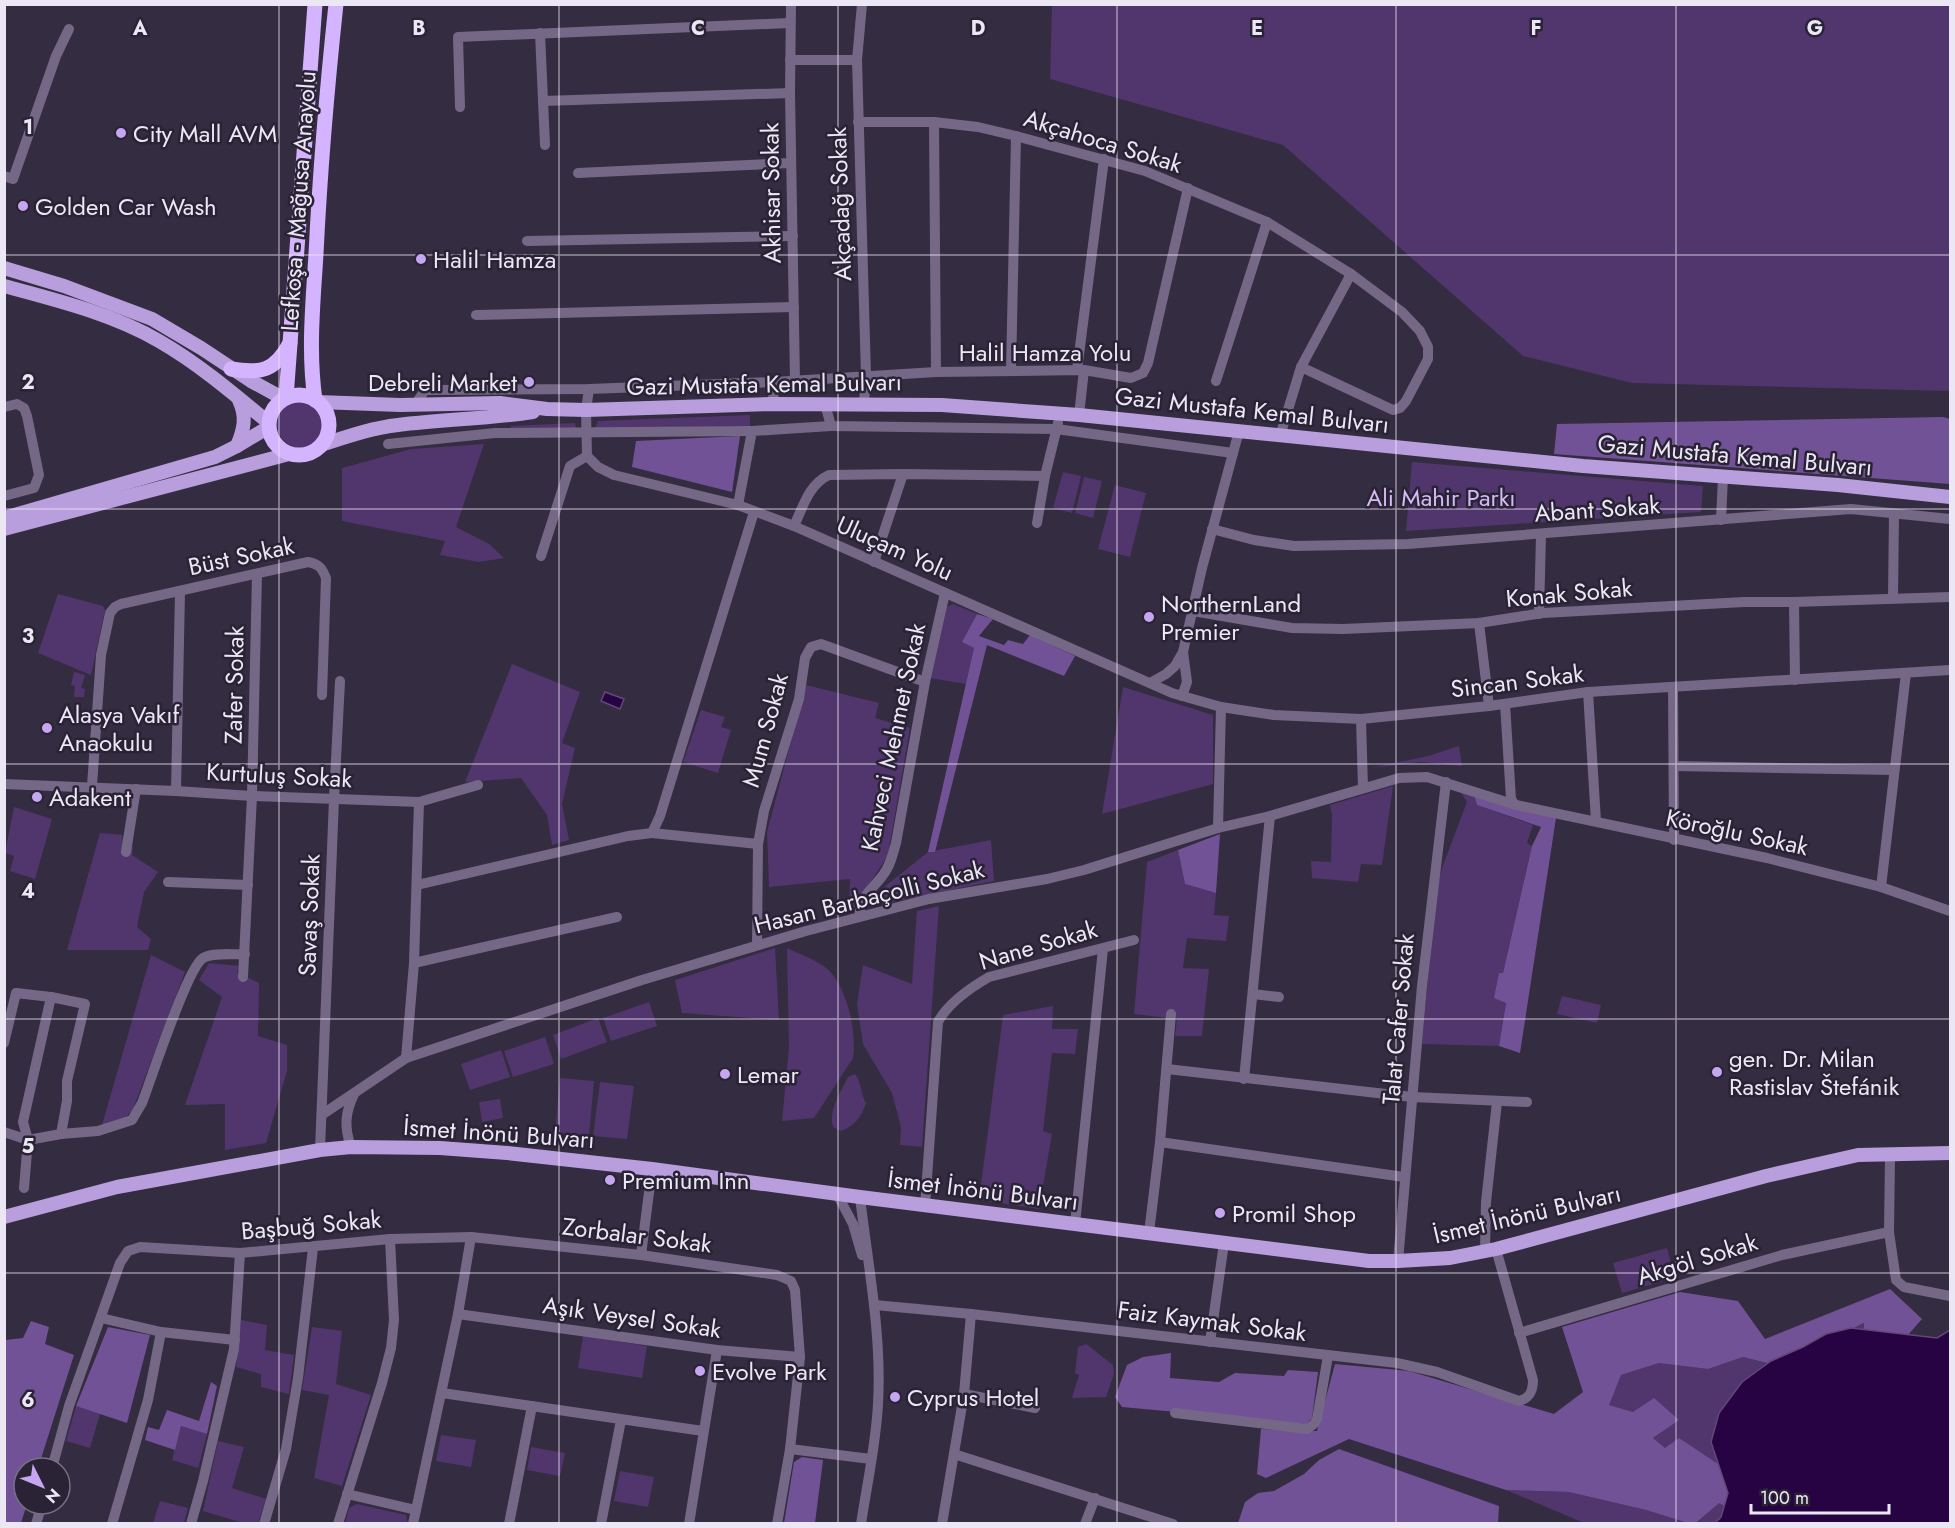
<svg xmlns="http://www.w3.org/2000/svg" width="1955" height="1528" font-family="Jost,sans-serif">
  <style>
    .green { fill: #50366d }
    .forest { fill: #725296 }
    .water { fill: #280344; stroke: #634779; stroke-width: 1.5 }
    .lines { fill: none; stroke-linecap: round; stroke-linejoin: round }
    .minor { stroke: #756887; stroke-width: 10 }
    .major { stroke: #b99edd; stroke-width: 14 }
    .highway { stroke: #d4b3ff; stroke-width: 15 }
    .grid { fill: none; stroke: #ece7f4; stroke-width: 1.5; stroke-opacity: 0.55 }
    .poi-dot { fill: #c6a6f0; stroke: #2a2235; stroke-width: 2 }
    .labels { text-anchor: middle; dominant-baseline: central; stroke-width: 5; stroke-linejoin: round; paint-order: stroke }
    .poi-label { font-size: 24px; fill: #ece7f4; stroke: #2a2235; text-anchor: start }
    .street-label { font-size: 24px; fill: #ece7f4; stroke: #2a2235 }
    .park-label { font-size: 24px; fill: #d3baf4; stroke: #2a2235 }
    .grid-label { font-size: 20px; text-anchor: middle; font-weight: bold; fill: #ece7f4; stroke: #2a2235; stroke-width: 5; stroke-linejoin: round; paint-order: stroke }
  </style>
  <rect width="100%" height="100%" fill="#342c40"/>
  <g class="green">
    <polygon points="1052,5 1950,5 1950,391 1632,383 1523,356 1283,145 1050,79"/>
    <circle cx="301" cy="424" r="24"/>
    <polygon points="750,415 750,426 595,428 598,421"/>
    <polygon points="575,423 576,428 511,430 511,426"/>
    <polygon points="484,444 456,527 489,544 504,558 479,562 440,555 445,541 342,521 342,468 411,449"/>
    <polygon points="1412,462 1703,486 1701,512 1406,531"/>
    <polygon points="1063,472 1081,476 1072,513 1053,508"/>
    <polygon points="1084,477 1102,481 1093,518 1075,513"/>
    <polygon points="1115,485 1146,493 1130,557 1098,549"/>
    <polygon points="58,594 103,606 105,610 91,675 38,653"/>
    <polygon points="953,604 977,614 962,642 974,648 966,684 930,678 947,607"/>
    <polygon points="512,664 580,692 562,743 575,748 562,804 569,840 552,845 547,815 521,778 465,782"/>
    <polygon points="74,672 85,675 81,688 85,689 84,697 74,697 75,686 71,685"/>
    <polygon points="806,685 879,703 875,718 910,728 888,855 852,911 849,912 850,879 769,887 767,832"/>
    <polygon points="1123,687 1213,715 1213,784 1102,814"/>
    <polygon points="701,710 725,717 721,727 731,730 718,773 683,762"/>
    <polygon points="1459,746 1462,766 1421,762 1371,768 1428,756"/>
    <polygon points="1393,786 1382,865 1361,864 1358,882 1312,878 1311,861 1331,862 1332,814 1330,805"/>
    <polygon points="1460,791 1474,795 1477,805 1533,825 1527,843 1532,846 1503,973 1499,973 1495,998 1506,1002 1499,1046 1422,1044 1435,898 1442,868 1467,802"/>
    <polygon points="14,807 52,819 35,879 10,871 14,856 5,853"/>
    <polygon points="100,833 122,835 123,842 133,847 132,855 158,872 144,892 137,927 151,939 148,950 67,950"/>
    <polygon points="991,840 994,881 869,907 868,900 928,852"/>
    <polygon points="1178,850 1185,884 1216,893 1214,915 1229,916 1226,941 1187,938 1183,968 1209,969 1202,1036 1175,1036 1177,1019 1134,1014 1147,862"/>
    <polygon points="939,906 922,1147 900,1145 901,1127 892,1093 863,1044 857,1004 863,965 912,984 917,911"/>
    <polygon points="775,948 779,1020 682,1013 675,980"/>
    <path d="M787,948C799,954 814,959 825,967C847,984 857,1032 853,1058L814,1118L782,1121L789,1047Z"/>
    <polygon points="151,955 185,972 133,1109 127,1116 102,1125"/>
    <polygon points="209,963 239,966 237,972 259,983 258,1036 287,1045 287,1071 266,1143 225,1150 225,1104 185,1105 222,997 199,980"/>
    <polygon points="1562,996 1601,1005 1597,1023 1557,1014"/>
    <polygon points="649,1002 657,1026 611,1041 603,1018"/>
    <polygon points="1053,1006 1052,1029 1078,1029 1075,1054 1052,1053 1043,1131 1052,1134 1039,1209 979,1200 1003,1015"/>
    <polygon points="598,1018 607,1042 561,1059 553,1035"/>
    <polygon points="545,1037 554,1064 513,1077 504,1051"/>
    <polygon points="501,1050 510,1077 470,1090 461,1064"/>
    <path d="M855,1074C862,1083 860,1093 866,1103C861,1117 856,1125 841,1131L833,1127C828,1110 841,1092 848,1077Z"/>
    <polygon points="560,1078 594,1081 589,1136 555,1133"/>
    <polygon points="600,1082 634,1086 627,1139 593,1136"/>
    <polygon points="500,1099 503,1118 482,1122 479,1102"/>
    <polygon points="1667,1248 1675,1278 1622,1293 1613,1263"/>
    <polygon points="241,1320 267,1325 265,1350 294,1355 289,1394 261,1387 261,1374 236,1367"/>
    <polygon points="1865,1323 1865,1372 1772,1500 1665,1448 1653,1438 1678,1420 1633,1412 1608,1405 1621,1375 1659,1363 1708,1369 1743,1357 1779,1366"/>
    <polygon points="312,1327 342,1331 336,1384 371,1395 342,1486 314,1478 329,1395 302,1390"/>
    <polygon points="583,1336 647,1346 642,1378 578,1368"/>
    <polygon points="1086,1344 1113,1365 1114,1374 1106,1397 1072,1398 1079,1375 1075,1373 1078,1347"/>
    <polygon points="76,1406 100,1414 90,1448 66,1441"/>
    <polygon points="181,1426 207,1434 198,1468 172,1460"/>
    <polygon points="441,1435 476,1440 471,1467 436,1461"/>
    <polygon points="218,1441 244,1447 232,1488 266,1499 258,1523 243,1523 203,1511"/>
    <polygon points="531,1447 565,1453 560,1476 527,1470"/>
    <polygon points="620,1471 654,1477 648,1507 614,1501"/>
    <polygon points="1506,1490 1569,1492 1646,1510 1688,1523 1584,1523"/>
    <polygon points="160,1501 188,1508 184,1523 153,1523"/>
    <polygon points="1719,1502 1759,1523 1696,1524"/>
    <polygon points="357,1504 406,1515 408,1524 345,1524 349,1508"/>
  </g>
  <g class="forest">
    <polygon points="1943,417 1950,419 1950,484 1554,454 1557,424"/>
    <polygon points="740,436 732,492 632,467 636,441"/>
    <polygon points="977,614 993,619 979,636 1004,645 1008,640 1023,644 1030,635 1075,656 1064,676 987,645 935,852 928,852 974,648 962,642"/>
    <polygon points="1474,795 1556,818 1520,1053 1499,1046 1506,1003 1494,998 1499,973 1503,973 1532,846 1541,827 1477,805"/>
    <polygon points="1220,834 1216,893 1185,884 1178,850"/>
    <polygon points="1890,1289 1922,1319 1900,1344 1865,1372 1864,1323 1779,1366 1743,1357 1708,1369 1659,1363 1621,1375 1609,1405 1633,1412 1654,1398 1679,1420 1653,1438 1665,1448 1679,1438 1772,1500 1759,1523 1719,1503 1696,1523 1688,1523 1646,1510 1569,1492 1506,1490 1349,1439 1266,1478 1257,1474 1261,1429 1317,1431 1335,1364 1409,1371 1554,1414 1583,1392 1562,1327 1680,1292 1738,1301 1765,1339"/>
    <polygon points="31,1321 49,1327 45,1344 74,1355 38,1468 24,1468 24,1504 27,1504 21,1523 5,1523 5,1340 23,1338"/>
    <polygon points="108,1327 150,1335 127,1423 76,1406"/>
    <polygon points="1171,1353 1170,1378 1219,1382 1235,1373 1284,1376 1288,1370 1318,1372 1312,1418 1306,1424 1122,1407 1115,1397 1127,1365 1143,1357"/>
    <polygon points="211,1382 217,1386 207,1434 181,1426 175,1450 145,1440 148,1427 159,1430 167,1410 199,1421"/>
    <polygon points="1339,1449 1499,1506 1498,1523 1238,1523 1245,1502 1258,1493 1274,1491 1304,1474 1319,1460"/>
    <polygon points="802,1457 823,1460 815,1523 784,1523 794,1462"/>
  </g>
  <g class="water">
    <polygon points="605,692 624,699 620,709 601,701"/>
    <polygon points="1851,1328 1937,1338 1950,1330 1950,1523 1715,1523 1721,1517 1728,1493 1711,1442 1719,1413 1742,1382 1771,1361 1803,1347 1826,1334"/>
  </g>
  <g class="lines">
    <g class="minor">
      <polyline points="791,4 790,93 795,380"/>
      <polyline points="862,4 857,60 866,376 864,403"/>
      <polyline points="540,33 545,145"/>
      <polyline points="790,60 857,60"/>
      <polyline points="543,101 790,93"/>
      <polyline points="460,107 458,37 790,23"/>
      <polyline points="858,122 934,122 978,127 1016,136 1145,171 1267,222 1351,274 1402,312 1420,331 1428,347 1428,359 1406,401 1400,408 1393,410 1301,367"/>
      <polyline points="934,122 936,372"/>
      <polyline points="578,173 791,163"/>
      <polyline points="4,176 13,179 56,56 69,29"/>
      <polyline points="527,241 793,236"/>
      <polyline points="476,315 794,307"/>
      <polyline points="1077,370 1104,159"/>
      <polyline points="1011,371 1016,136"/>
      <polyline points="1216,381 1267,222"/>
      <polyline points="773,404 774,382"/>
      <polyline points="825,404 831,426 1056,429 1233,453"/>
      <polyline points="415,405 425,390 589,389 774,382 936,372 1084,370 1131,378 1143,373 1148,363 1188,188"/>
      <polyline points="4,407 17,404 24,408 27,416 39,475 34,488 4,496"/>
      <polyline points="1079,415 1084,370"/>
      <polyline points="1280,436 1301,367 1351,274"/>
      <polyline points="388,444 495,433 752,431"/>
      <polyline points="587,456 598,467 614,475 738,505 794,526 1172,693 1221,707 1274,715 1361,719 1489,706 1588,692 1950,670"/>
      <polyline points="587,456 586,410 589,389"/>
      <polyline points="738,505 752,431 831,426"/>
      <polyline points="1721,520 1723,477"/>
      <polyline points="1037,523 1045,476 1058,423"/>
      <path d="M794,526C803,507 809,484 829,475L903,474L1045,476"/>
      <polyline points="1212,529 1254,540 1294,546 1408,544 1851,509 1950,519"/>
      <polyline points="541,556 570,466 587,456"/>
      <polyline points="874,562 903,474"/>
      <polyline points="1893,598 1894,514"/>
      <polyline points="1794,602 1795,680"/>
      <polyline points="1193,611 1292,628 1343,629 1479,623 1543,613 1744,602 1794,602 1950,597"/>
      <polyline points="1539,614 1541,535"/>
      <polyline points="1479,623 1489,706"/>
      <polyline points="1150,683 1166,674 1175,666 1183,652 1202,568 1239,431"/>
      <polyline points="1673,687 1674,840"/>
      <polyline points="1588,692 1596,821"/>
      <polyline points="1182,696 1187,682 1183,652"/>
      <polyline points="1505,704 1511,799 1513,802"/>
      <polyline points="1361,719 1363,788"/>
      <polyline points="1674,766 1894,770"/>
      <polyline points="4,784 176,791 252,796 419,802 478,785"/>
      <path d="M92,786L101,655L110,613L115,607L121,604L308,562C319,564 322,568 326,578L322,695"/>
      <polyline points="176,791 180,591"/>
      <polyline points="1218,828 1221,707"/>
      <polyline points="652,833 758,844"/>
      <polyline points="126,852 136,789"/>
      <polyline points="168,882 248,885"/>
      <polyline points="417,885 628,836 652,833 660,816 754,512"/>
      <polyline points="1881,887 1906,673"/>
      <path d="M860,916C858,898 873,889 883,875C890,866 893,854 896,843L925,682L945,593"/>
      <polyline points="757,945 758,844 764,811 799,699 805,658 811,647 821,644 925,682"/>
      <polyline points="414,963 617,917"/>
      <polyline points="243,977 252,796 257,574"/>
      <polyline points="1253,994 1279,997"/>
      <polyline points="4,1043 16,993 51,997"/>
      <polyline points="406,1058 414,963 419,802"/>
      <polyline points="1167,1069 1412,1097 1527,1102"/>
      <polyline points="1244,1079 1270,816"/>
      <polyline points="323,1114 406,1058 642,980 806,931 929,899 1047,879 1084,870 1218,828 1270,816 1399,778 1427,777 1516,805 1767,858 1881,887 1950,911"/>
      <polyline points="4,1132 28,1140"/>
      <path d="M61,1134L98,1131L132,1120L142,1103C151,1080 187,968 203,958C213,952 233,955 245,954"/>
      <polyline points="1160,1142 1404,1177"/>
      <path d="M351,1147C344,1127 345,1113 354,1094"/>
      <polyline points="320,1150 334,799 340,681"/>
      <polyline points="1890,1154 1889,1232 1896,1280 1904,1287 1950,1296"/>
      <polyline points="24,1188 28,1140 23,1122 51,997 85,1004 67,1081 67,1101 61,1134 28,1140"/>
      <polyline points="837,1194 853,1224 862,1255"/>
      <path d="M860,1197C868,1266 882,1335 878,1404C876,1444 867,1484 861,1524"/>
      <path d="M925,1206L938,1022C948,1003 970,988 989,977L1134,940"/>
      <polyline points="1075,1224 1103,949"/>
      <polyline points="1149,1233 1160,1142 1171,1014"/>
      <polyline points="1485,1251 1486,1202 1497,1102"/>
      <polyline points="641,1255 652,1169"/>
      <polyline points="1398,1261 1422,986 1446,782"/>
      <path d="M875,1305L971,1314L1397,1363L1437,1372L1519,1401C1530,1398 1533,1391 1533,1380L1496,1249"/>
      <polyline points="458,1314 717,1350 800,1357"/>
      <polyline points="101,1318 161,1332 235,1340"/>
      <polyline points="1519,1333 1782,1255 1889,1232"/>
      <polyline points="1210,1342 1224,1243"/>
      <polyline points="442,1393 703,1431"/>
      <polyline points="964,1394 1035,1408"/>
      <polyline points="1175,1413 1307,1429 1314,1424 1317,1419 1328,1356"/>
      <polyline points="790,1449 871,1459"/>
      <polyline points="954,1454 1173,1524"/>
      <polyline points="52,1468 69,1406 120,1263 128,1251 140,1247 240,1253 390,1239 471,1237 641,1255 777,1275 791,1281 795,1290 800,1357 790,1449 777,1524"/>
      <polyline points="347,1494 416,1510"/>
      <polyline points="36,1524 42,1504"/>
      <polyline points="112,1524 148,1400 161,1332"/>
      <polyline points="191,1524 203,1481 234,1349 240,1253"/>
      <polyline points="264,1524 286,1449 298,1378 313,1248"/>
      <polyline points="338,1524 382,1383 391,1348 394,1320 390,1239"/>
      <polyline points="413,1524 458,1314 471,1237"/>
      <polyline points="509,1524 532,1406"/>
      <polyline points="601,1524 621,1420"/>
      <polyline points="689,1524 717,1350"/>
      <polyline points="942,1524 964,1394 971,1314"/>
      <polyline points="1085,1524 1095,1498"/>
    </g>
    <g class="major">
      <polyline points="4,268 64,286 152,319 201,348 251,381 284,399"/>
      <path d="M4,286C56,300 113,314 159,341C199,364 234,394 269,423"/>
      <polyline points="318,402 400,405 500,403 547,409 586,410 773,404 942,405 1079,415 1583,466 1838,485 1950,497"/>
      <path d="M321,445C346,437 371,428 398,425C443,419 488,419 533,412"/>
      <path d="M237,446C244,429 247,417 239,400"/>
      <polyline points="4,518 215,457 237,446 269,427"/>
      <polyline points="4,529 289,454"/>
      <polyline points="4,1217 117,1187 320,1150 351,1147 440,1148 507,1153 652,1169 860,1197 1369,1261 1398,1261 1450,1258 1496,1249 1766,1176 1858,1155 1950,1153"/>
    </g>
    <g class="highway">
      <path d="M231,369C261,374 275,371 290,343"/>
      <circle cx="299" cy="425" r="30"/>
      <polyline points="286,398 315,4"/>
      <path d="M315,400C308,351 313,303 316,254C320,171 327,88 336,4"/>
    </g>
  </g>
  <path class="grid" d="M279,4V1524M559,4V1524M838,4V1524M1117,4V1524M1396,4V1524M1676,4V1524M4,255H1950M4,509H1950M4,764H1950M4,1019H1950M4,1273H1950"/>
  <g class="poi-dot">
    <circle cx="121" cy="133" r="6"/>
    <circle cx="23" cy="206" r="6"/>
    <circle cx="421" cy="259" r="6"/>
    <circle cx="529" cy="382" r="6"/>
    <circle cx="1149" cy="617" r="6"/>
    <circle cx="47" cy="728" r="6"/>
    <circle cx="37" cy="797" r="6"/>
    <circle cx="1717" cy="1072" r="6"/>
    <circle cx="725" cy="1074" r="6"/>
    <circle cx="610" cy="1180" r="6"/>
    <circle cx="1220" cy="1213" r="6"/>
    <circle cx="700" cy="1371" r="6"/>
    <circle cx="895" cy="1397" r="6"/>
  </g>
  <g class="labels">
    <g class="poi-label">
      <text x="133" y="133">City Mall AVM</text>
      <text x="35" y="206">Golden Car Wash</text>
      <text x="433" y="259">Halil Hamza</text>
      <text x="517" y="382" text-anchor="end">Debreli Market</text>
      <text x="1161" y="603">NorthernLand<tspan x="1161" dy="28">Premier</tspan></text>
      <text x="59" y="714">Alasya Vakıf<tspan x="59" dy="28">Anaokulu</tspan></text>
      <text x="49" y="797">Adakent</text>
      <text x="1729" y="1058">gen. Dr. Milan<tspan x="1729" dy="28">Rastislav Štefánik</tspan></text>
      <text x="737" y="1074">Lemar</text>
      <text x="622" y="1180">Premium Inn</text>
      <text x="1232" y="1213">Promil Shop</text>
      <text x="712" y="1371">Evolve Park</text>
      <text x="907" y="1397">Cyprus Hotel</text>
    </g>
    <g class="street-label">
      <text transform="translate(1103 141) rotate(17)">Akçahoca Sokak</text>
      <text transform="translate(771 193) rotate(-91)">Akhisar Sokak</text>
      <text transform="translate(298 201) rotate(-86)">Lefkoşa - Mağusa Anayolu</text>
      <text transform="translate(840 204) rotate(-92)">Akçadağ Sokak</text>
      <text x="1045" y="352">Halil Hamza Yolu</text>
      <text transform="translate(764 384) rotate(-1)">Gazi Mustafa Kemal Bulvarı</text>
      <text transform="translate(1252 410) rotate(6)">Gazi Mustafa Kemal Bulvarı</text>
      <text transform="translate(1735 455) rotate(5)">Gazi Mustafa Kemal Bulvarı</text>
      <text transform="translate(1597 509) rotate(-4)">Abant Sokak</text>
      <text transform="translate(895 548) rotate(24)">Uluçam Yolu</text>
      <text transform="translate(241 556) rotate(-12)">Büst Sokak</text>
      <text transform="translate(1569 593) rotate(-5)">Konak Sokak</text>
      <text transform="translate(1517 681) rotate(-7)">Sincan Sokak</text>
      <text transform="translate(234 685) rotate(-89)">Zafer Sokak</text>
      <text transform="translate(765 730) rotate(-75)">Mum Sokak</text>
      <text transform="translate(893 737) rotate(-78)">Kahveci Mehmet Sokak</text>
      <text transform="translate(279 775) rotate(3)">Kurtuluş Sokak</text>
      <text transform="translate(1737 832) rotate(12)">Köroğlu Sokak</text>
      <text transform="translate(869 897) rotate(-14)">Hasan Barbaçolli Sokak</text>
      <text transform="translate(309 915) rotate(-88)">Savaş Sokak</text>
      <text transform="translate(1038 945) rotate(-16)">Nane Sokak</text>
      <text transform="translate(1398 1019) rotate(-85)">Talat Cafer Sokak</text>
      <text transform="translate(499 1133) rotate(4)">İsmet İnönü Bulvarı</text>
      <text transform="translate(983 1190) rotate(7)">İsmet İnönü Bulvarı</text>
      <text transform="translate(1527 1214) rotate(-13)">İsmet İnönü Bulvarı</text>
      <text transform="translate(311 1225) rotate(-5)">Başbuğ Sokak</text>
      <text transform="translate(637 1235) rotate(7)">Zorbalar Sokak</text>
      <text transform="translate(1697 1259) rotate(-17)">Akgöl Sokak</text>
      <text transform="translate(632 1317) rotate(8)">Aşık Veysel Sokak</text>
      <text transform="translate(1212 1321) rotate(7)">Faiz Kaymak Sokak</text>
    </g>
    <g class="park-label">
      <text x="1441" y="497">Ali Mahir Parkı</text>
    </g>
  </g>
  <g class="grid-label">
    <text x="140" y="35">A</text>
    <text x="419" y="35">B</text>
    <text x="698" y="35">C</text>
    <text x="978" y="35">D</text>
    <text x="1257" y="35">E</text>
    <text x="1536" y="35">F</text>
    <text x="1815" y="35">G</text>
    <text x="28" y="134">1</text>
    <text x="28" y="389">2</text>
    <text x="28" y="643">3</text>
    <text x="28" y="898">4</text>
    <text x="28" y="1153">5</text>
    <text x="28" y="1407">6</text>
  </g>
  <rect width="1955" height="1528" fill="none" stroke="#ece7f4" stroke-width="12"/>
  <g transform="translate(42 1486) rotate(133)"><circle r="28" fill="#2a2235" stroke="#787181" stroke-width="1.5"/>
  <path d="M0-4.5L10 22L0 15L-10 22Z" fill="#c6a6f0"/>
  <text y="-9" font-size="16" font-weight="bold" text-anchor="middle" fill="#ece7f4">N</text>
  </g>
  <path d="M1751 1504v9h138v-9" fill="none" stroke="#ece7f4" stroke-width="3"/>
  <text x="1760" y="1504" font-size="18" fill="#ece7f4" stroke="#2a2235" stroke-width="4.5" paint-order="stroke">100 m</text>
</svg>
